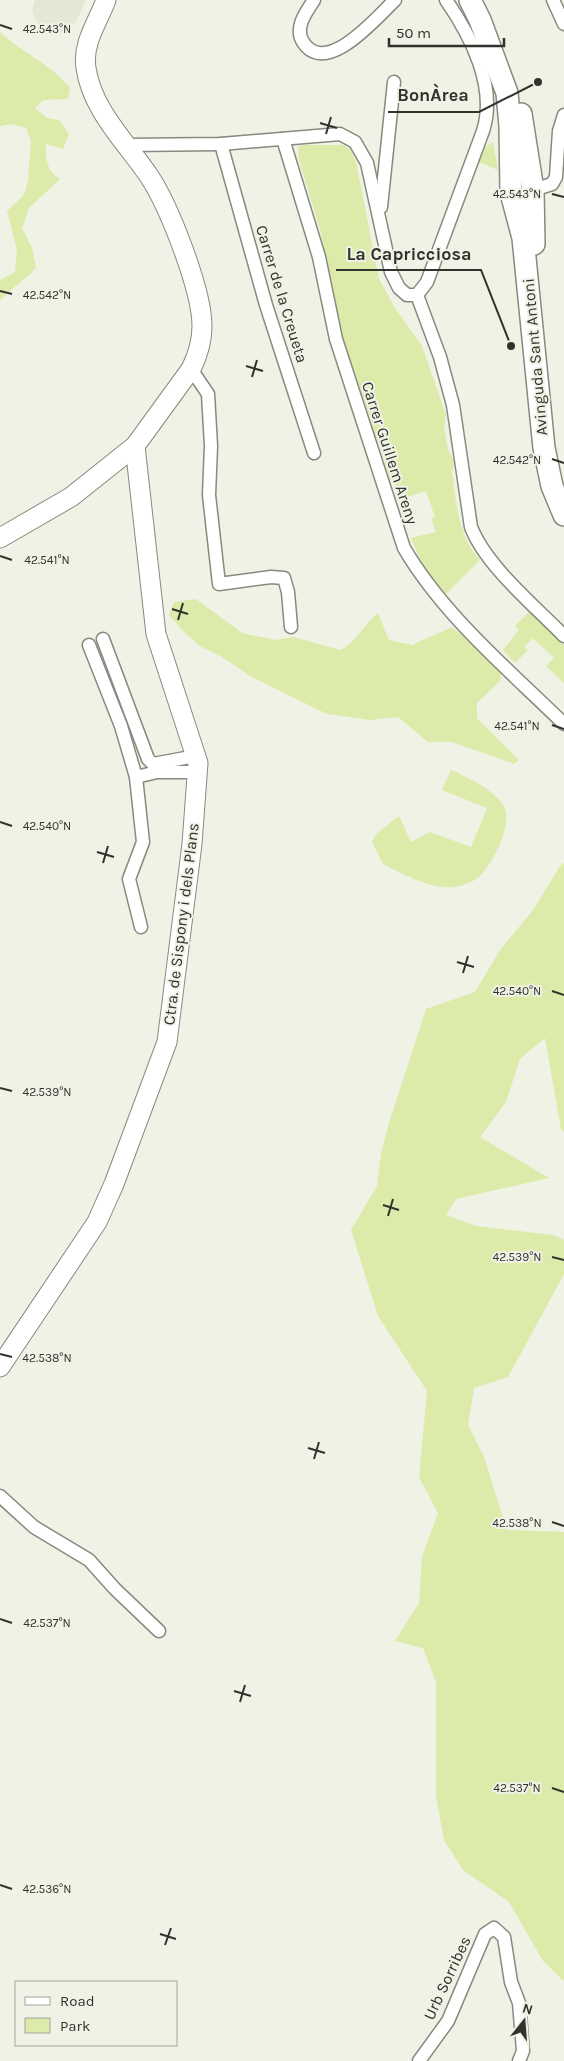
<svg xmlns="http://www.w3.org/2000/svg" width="564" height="2061" font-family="Karla,sans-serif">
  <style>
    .built { fill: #e2e8d3 }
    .green { fill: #dceaaa }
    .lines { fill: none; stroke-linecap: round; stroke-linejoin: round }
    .street-casing { stroke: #878a7e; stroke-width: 15 }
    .secondary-casing { stroke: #878a7e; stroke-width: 21 }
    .primary-casing { stroke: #878a7e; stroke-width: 24 }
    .street { stroke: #fff; stroke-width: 12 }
    .secondary { stroke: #fff; stroke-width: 19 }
    .primary { stroke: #fff; stroke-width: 21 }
    .ticks { fill: none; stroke: #31332d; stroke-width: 2 }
    .labels { text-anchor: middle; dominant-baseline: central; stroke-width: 4; stroke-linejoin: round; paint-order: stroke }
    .street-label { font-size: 16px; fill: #31332d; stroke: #eff2e5 }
    .ticks-label { font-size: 12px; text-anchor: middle; fill: #31332d; stroke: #eff2e5; stroke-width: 4; stroke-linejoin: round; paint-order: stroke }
    .leader { fill: none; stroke: #31332d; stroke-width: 2 }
    .callout-dot { fill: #31332d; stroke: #eff2e5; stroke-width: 2 }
    .callout-label { font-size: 18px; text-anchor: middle; font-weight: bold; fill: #31332d; stroke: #eff2e5; stroke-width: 4; stroke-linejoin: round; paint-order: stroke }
  </style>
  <rect width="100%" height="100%" fill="#eff2e5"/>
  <polygon class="built" points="35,0 86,0 77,20 69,29 60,33 48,30 37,23 32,11"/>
  <g class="green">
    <path d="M0,32C22,53 51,64 70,88L68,99L43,100L35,108L47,118L59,120L69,134L63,149L46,144C45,157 47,173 60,179L29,208L22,228L32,248L36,268C25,280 11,288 0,301V280L15,272L17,250L7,211L24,195L28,181L31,140L26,128L12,124L0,126Z"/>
    <polygon points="493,142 498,170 479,162 484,148"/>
    <path d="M303,145H344L351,151L356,162L379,279L395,308L422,346L446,415L444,427L448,449L455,463L452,471C456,501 458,537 480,560L446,594L423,566L411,538L436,532L431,518L435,517L426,491L400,499L394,482L389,478L380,444L371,431L372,423L341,333L321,233L298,156L299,146Z"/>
    <path d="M196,599L242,633L275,640L294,637L340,650C357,642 363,625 378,613L389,640L412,645L452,627L490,658L501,674L500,681L477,703V718L519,760L514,764L452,742H428L398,717L370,720L327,714L252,677L222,657L200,646L184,632L169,615L174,602Z"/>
    <polygon points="530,611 564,645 564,683 546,666 554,658 533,638 524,647 528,650 515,663 503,650 519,630 515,626"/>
    <path d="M451,770C469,778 490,788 502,803C516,821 493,862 480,876C476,880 465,885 460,886C433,892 406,875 383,864L372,842L376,834L399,816L411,842L430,832L471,847L487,808L442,790Z"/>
    <polygon points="564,863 564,1132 561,1129 545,1038 520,1059 506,1102 480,1137 549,1178 456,1199 446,1215 476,1226 553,1235 564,1240 564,1274 508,1377 474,1388 468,1425 484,1457 507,1530 564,1532 564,1981 543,1961 509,1902 463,1870 444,1840 436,1796 436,1682 423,1648 395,1641 419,1603 422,1557 438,1513 419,1477 427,1391 378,1316 351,1230 377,1186 381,1154 389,1123 426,1009 475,992 500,950 534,909 560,866"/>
  </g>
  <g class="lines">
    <defs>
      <g id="street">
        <path d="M314,0C306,12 294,28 303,42C326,78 377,17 395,0"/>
        <polyline points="553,0 564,24"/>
        <path d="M283,139L319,257L336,339L404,548C444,616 508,669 564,724"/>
        <polyline points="221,144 266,305 314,453"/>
        <path d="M126,145L221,144L340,134L355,142L367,163L391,272L399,288L407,295H417L427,282L483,131C497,87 471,36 446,0"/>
        <polyline points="533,190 552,184 556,177 559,131 564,115"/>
        <polyline points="381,207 394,82"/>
        <path d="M417,295L440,357L453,405L471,527C486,566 535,606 564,636"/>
        <polyline points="191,369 208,394 211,446 209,495 219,584 271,577 284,578 288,592 291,627"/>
        <polyline points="103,639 148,759 153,764 196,756"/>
        <polyline points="89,645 121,726 136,777 143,842 129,879 141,927"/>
        <polyline points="136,777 157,772 197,772"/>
        <polyline points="0,1496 34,1527 89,1560 115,1589 159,1631"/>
        <polyline points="419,2061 448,2021 485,1934 494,1928 504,1937 511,1982 519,2003 523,2051 519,2061"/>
      </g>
      <g id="secondary">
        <path d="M0,538L71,497L135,446L191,369C198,355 202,342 202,326C202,290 169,206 149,176C126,142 92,110 86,68C82,43 98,22 106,0"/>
        <polyline points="0,1367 97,1222 114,1184 167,1042 192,844 198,763 156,634 135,446"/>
      </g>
      <g id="primary">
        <polyline points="470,0 480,20 507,93 510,126 511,193 523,238 544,448 552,486 564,515"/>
        <polyline points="521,114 533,190 534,244"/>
      </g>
    </defs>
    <use href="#street" class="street-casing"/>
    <use href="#secondary" class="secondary-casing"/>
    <use href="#primary" class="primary-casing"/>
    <use href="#street" class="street"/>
    <use href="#secondary" class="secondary"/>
    <use href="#primary" class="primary"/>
  </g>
  <path class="ticks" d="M0,25L12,29M320,123L337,128M326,134L331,117M552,194L564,197M0,291L12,294M246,366L263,371M252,377L257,360M552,459L564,463M0,556L12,560M172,609L188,614M178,620L183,603M552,725L564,729M0,822L12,826M97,852L114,857M103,863L108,846M457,962L474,967M463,973L468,956M552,991L564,995M0,1088L12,1091M383,1205L399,1210M388,1216L393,1199M552,1257L564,1260M0,1354L12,1357M308,1448L325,1453M314,1459L319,1442M552,1522L564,1526M0,1619L12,1623M234,1691L251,1696M240,1702L245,1685M552,1788L564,1792M0,1885L12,1889M160,1934L176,1939M165,1945L171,1928"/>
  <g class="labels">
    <g class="street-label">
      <text transform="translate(282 294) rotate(73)">Carrer de la Creueta</text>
      <text transform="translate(535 357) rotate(-95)">Avinguda Sant Antoni</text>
      <text transform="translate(390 453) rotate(72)">Carrer Guillem Areny</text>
      <text transform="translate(181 924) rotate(-83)">Ctra. de Sispony i dels Plans</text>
      <text transform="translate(447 1978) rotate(-65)">Urb Sorribes</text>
    </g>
  </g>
  <g class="ticks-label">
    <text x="47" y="33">42.543°N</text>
    <text x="517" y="198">42.543°N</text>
    <text x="47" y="299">42.542°N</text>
    <text x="517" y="464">42.542°N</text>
    <text x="47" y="564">42.541°N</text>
    <text x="517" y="730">42.541°N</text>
    <text x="47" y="830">42.540°N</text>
    <text x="517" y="995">42.540°N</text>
    <text x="47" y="1096">42.539°N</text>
    <text x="517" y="1261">42.539°N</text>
    <text x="47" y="1362">42.538°N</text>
    <text x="517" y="1527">42.538°N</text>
    <text x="47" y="1627">42.537°N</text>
    <text x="517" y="1792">42.537°N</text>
    <text x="47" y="1893">42.536°N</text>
  </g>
  <path class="leader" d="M538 82L479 112H388M511 346L481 270H336"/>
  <g class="callout-dot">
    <circle cx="538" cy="82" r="5"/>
    <circle cx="511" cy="346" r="5"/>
  </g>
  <g class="callout-label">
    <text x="433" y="101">BonÀrea</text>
    <text x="409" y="260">La Capricciosa</text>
  </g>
  <rect x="15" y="1981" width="162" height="65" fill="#eff2e5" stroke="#a3a69b"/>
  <rect x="25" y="1997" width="25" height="8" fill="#ffffff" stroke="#a3a69b"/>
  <text x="60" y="2006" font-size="15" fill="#31332d">Road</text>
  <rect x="25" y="2018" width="25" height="15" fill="#dceaaa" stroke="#a3a69b"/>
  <text x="60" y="2031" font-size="15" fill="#31332d">Park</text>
  <g transform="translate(524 2021) rotate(17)" stroke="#eff2e5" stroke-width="4" paint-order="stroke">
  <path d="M0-4L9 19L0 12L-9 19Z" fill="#31332d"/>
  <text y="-8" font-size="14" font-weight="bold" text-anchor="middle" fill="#31332d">N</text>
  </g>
  <path d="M389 38v8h115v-8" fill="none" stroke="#31332d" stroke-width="2.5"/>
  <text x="396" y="38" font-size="15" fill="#31332d" stroke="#eff2e5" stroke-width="4" paint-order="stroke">50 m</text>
</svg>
